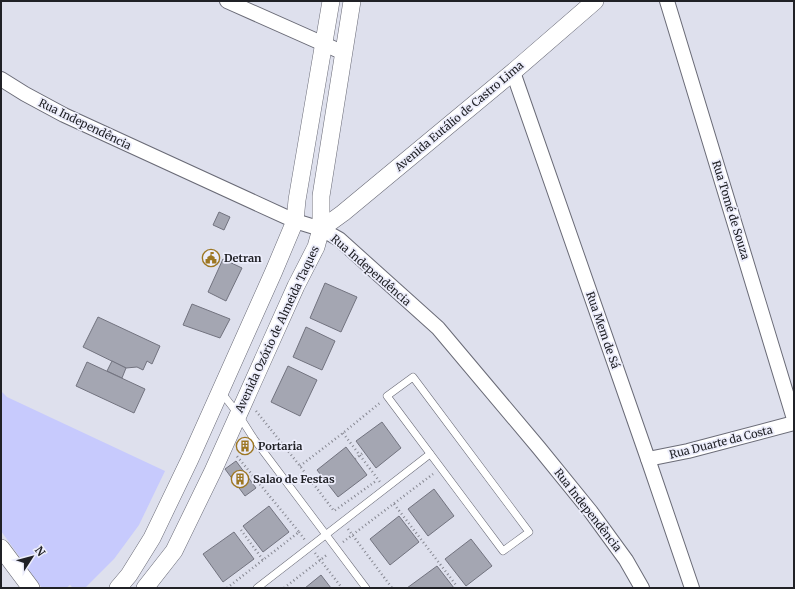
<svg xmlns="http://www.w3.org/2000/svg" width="795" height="589" font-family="Merriweather,serif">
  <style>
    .green { fill: #c7cafd }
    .building { fill: #a4a6b2; stroke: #72737f }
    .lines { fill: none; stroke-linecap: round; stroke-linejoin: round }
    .service-casing { stroke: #6a6b77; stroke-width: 8 }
    .minor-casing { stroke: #6a6b77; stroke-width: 16 }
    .tertiary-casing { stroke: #6a6b77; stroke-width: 18 }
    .path { stroke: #868791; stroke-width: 2.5; stroke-dasharray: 1 3; stroke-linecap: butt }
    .service { stroke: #fff; stroke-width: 7 }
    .minor { stroke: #fff; stroke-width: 14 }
    .tertiary { stroke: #fff; stroke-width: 17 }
    .labels { text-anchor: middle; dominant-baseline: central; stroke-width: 3.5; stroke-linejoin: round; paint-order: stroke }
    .street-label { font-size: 11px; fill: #202126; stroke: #ecedfb }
    .poi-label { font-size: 11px; font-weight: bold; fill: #202126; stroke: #ecedfb; text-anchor: start }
  </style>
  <rect width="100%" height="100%" fill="#dee0ed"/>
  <polygon class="green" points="1,391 7,397 165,471 139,525 114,559 85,588 73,588 70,585 66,588 42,588 1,531"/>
  <g class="building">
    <polygon points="219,212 230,217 224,230 213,225"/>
    <polygon points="223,259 242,268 226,301 208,292"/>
    <polygon points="325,283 357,297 341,332 310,318"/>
    <polygon points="192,304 230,319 220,338 183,325"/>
    <polygon points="98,317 160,346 152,364 147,361 143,370 137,367 126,368 83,347"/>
    <polygon points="306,327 335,341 322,370 293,357"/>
    <polygon points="112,361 126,368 122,378 107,371"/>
    <polygon points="87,362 145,389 134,413 76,386"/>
    <polygon points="288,366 317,380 300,416 271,402"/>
    <polygon points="382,422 401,448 376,468 356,441"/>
    <polygon points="248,438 253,446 242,454 237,446"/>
    <polygon points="346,447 367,475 338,497 317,470"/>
    <polygon points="236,461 256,488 245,496 225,469"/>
    <polygon points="434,489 454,516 428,536 408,509"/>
    <polygon points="269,506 289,532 263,552 243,526"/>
    <polygon points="399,516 419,542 390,565 370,539"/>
    <polygon points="234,532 254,559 223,582 203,554"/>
    <polygon points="471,539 492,566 466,586 445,559"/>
    <polygon points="437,566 454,588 407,588"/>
    <polygon points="321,575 331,588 305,588"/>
  </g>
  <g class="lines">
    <defs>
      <g id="service">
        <polygon points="413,377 529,532 503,551 387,396"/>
        <polyline points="221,392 238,414 254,439 366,588"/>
        <polyline points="257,588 430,454"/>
      </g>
      <g id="minor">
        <polyline points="227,1 344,53"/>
        <polyline points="667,1 794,419"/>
        <polyline points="513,72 648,459 692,588"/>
        <polyline points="1,79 25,94 64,115 295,221 321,229 339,239 438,328 539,448 591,512 626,560 642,588"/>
        <polyline points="648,459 688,451 794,423"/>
      </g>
      <g id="tertiary">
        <polyline points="321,229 343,213 513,72 595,1"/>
        <polyline points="1,548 31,588"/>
        <polyline points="118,588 129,575 152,538 190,459 274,271 295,221 297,200 331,1"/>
        <polyline points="145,588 174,551 213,471 296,286 316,247 321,229 321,196 352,1"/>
      </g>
    </defs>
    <use href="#service" class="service-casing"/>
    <use href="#minor" class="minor-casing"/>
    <use href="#tertiary" class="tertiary-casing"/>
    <g class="path">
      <polyline points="256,411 300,466 334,511 376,481"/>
      <polyline points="343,433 380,482"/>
      <polyline points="355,459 364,452"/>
      <polyline points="300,466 343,433 381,402"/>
      <polyline points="394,504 456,585"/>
      <polyline points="348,529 392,588"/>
      <polyline points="241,530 263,560"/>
      <polyline points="299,532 305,540"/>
      <polyline points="343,542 433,474"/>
      <polyline points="315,553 342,588"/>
      <polyline points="227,588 299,532 236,455"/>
      <polyline points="284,588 328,554"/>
    </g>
    <use href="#service" class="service"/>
    <use href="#minor" class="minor"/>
    <use href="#tertiary" class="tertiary"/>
  </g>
  <defs>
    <symbol id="civic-ring" viewBox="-11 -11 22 22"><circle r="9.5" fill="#ecedfb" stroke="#9d7723" stroke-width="1.5"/><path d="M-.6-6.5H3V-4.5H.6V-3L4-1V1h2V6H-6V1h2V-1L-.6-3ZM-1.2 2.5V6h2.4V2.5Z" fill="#9d7723"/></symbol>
    <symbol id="building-ring" viewBox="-11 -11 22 22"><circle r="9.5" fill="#ecedfb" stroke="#9d7723" stroke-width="1.5"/><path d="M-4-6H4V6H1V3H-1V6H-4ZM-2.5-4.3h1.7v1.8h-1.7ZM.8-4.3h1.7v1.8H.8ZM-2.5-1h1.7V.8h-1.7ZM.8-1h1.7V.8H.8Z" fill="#9d7723"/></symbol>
  </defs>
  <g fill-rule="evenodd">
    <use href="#civic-ring" x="201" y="248" width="20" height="20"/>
    <use href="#building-ring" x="235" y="436" width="20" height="20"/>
    <use href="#building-ring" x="230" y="469" width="20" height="20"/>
  </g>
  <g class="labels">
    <g class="street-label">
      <text transform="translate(459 116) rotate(-40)">Avenida Eutálio de Castro Lima</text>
      <text transform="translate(85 124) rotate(26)">Rua Independência</text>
      <text transform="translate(731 210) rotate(73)">Rua Tomé de Souza</text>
      <text transform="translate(371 270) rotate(41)">Rua Independência</text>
      <text transform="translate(277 329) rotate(-65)">Avenida Ozório de Almeida Taques</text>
      <text transform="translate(603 330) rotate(71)">Rua Mem de Sá</text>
      <text transform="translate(721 442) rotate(-14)">Rua Duarte da Costa</text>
      <text transform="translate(588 510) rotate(52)">Rua Independência</text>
    </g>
    <g class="poi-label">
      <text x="224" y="258">Detran</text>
      <text x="258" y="446">Portaria</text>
      <text x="253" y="479">Salao de Festas</text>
    </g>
  </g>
  <rect width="795" height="589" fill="none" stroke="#202126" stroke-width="4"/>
  <g transform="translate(32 557) rotate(54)" stroke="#ecedfb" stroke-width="3" paint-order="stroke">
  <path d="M0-3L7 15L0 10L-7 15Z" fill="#202126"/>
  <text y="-6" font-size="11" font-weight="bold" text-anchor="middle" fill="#202126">N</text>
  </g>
</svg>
